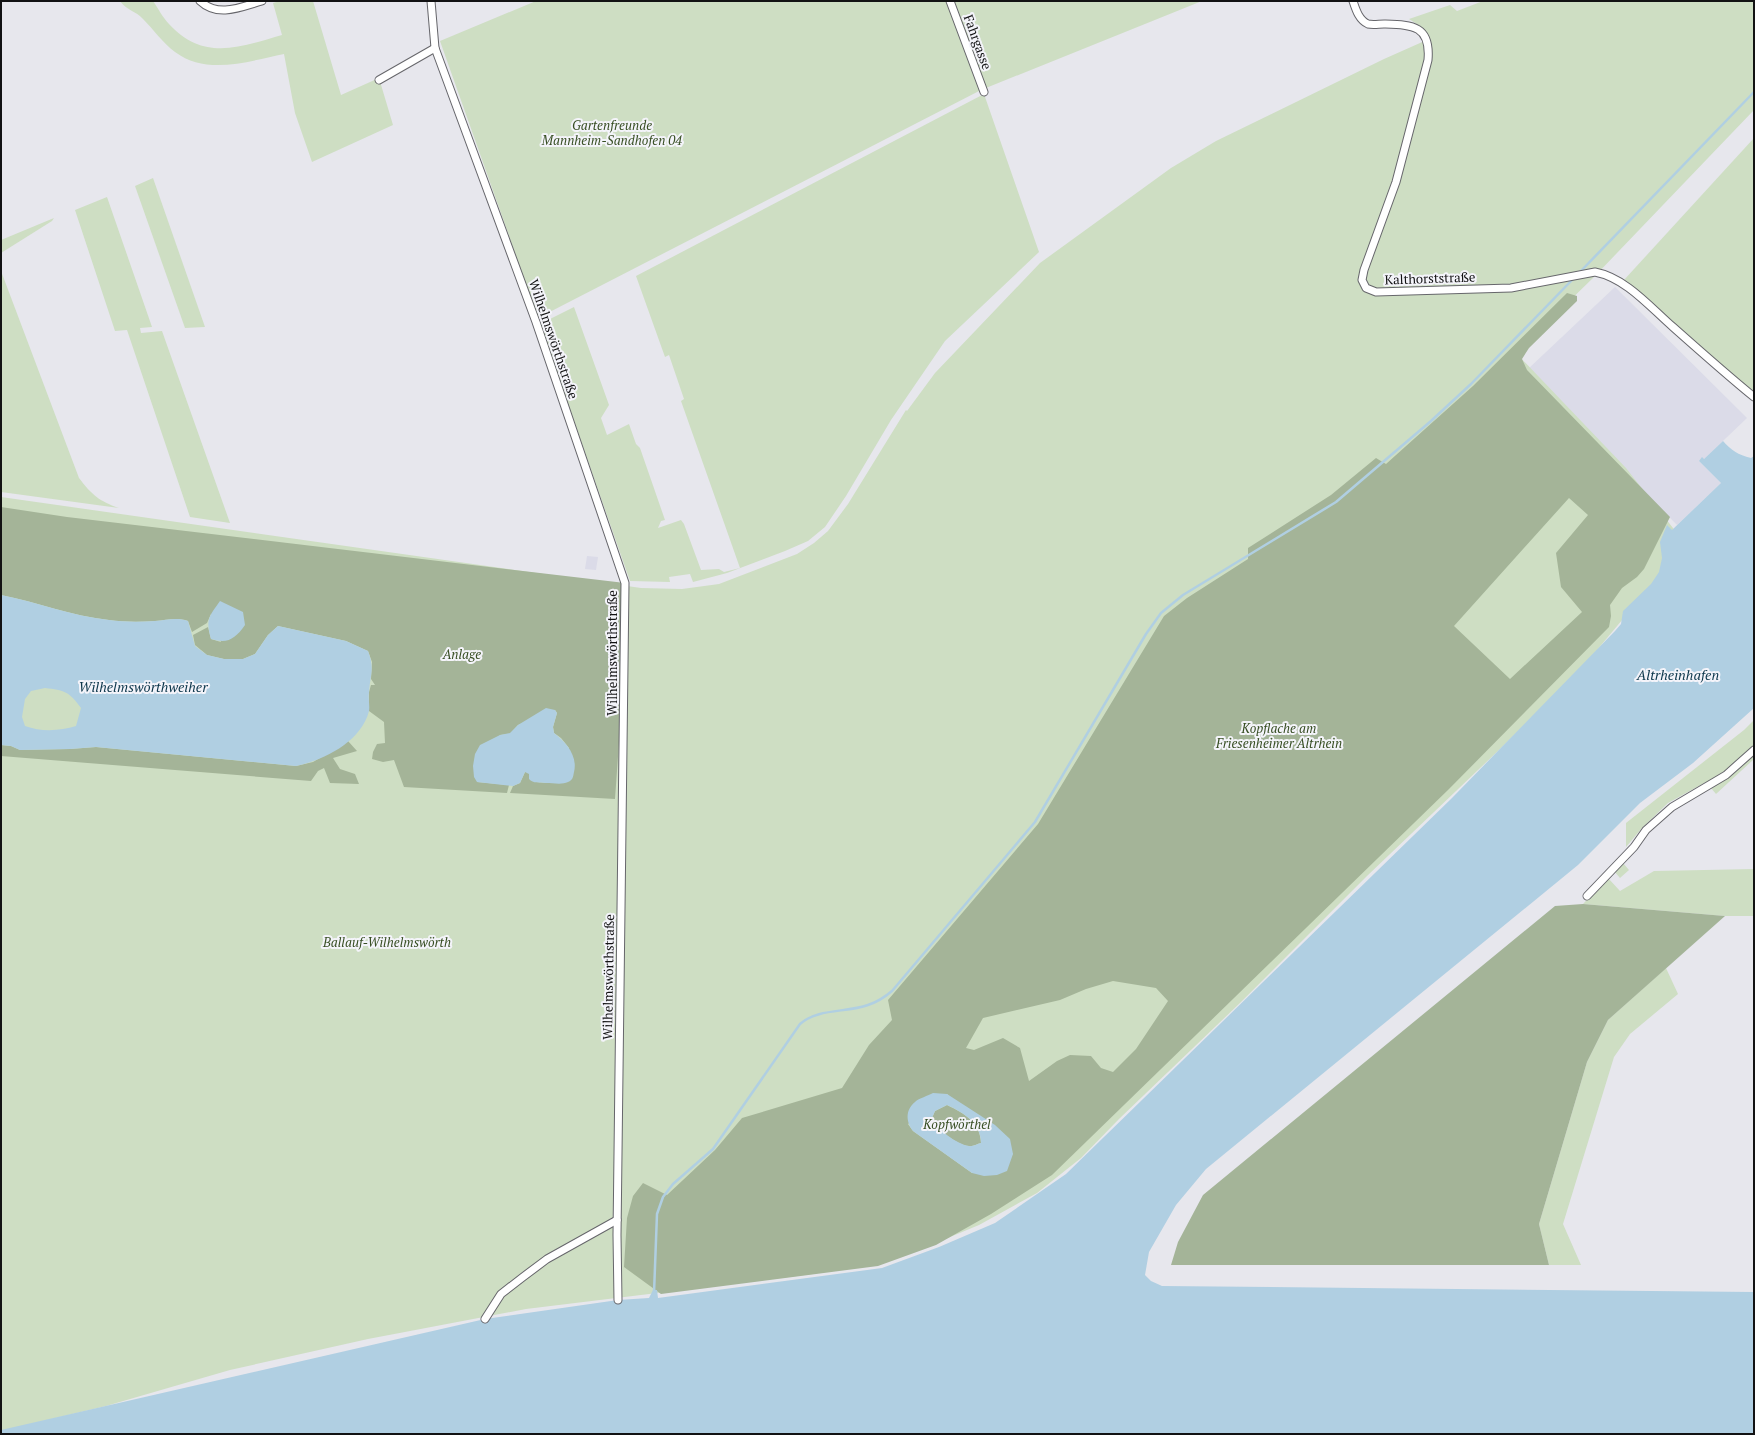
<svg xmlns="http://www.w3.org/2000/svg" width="1755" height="1435" font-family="'PT Serif',serif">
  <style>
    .built { fill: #dbdbe8 }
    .green { fill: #cedec3 }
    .forest { fill: #a4b498; fill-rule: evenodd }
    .water { fill: #b0cfe2; fill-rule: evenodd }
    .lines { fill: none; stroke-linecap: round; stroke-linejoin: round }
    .stream { stroke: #b0cfe2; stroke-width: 2.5 }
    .minor-casing { stroke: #66666b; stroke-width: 9 }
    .minor { stroke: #fff; stroke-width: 7 }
    .labels { text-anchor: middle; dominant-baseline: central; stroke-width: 4; stroke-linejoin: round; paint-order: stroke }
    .street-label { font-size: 13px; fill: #121213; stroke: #f4f4fa }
    .park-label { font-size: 13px; font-style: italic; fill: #374e23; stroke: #f4f4fa }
    .water-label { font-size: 14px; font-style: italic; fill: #0c364b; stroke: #f4f4fa }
  </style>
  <rect width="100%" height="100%" fill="#e7e7ed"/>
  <g class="built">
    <polygon points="1615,287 1747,418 1704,459 1699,461 1721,483 1677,525 1527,370"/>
    <polygon points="587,556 598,557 596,570 585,569"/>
  </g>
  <g class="green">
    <path d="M120,1H153C158,8 163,18 169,24C204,62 240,47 282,35L273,3L280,1H313L341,95L379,78L393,125L312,162L295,113L284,54C249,61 207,76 175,52C163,43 153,29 143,19C136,11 126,10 120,1Z"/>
    <polygon points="536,1 1202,1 981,90 538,318 440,41"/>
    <polygon points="1483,1 1754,1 1754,110 1594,277 1516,353 1626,468 1680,537 1663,571 1582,668 1500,749 1367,876 1241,1002 1119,1119 1081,1158 1037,1193 979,1225 926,1247 878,1262 813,1274 526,1309 368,1339 230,1370 106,1406 1,1431 1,497 641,588 682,589 719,584 797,554 814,543 828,531 848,504 906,410 907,411 935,373 1040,263 1171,168 1216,141 1384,59 1429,39 1420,26 1409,19 1450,5 1457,11"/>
    <polygon points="984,94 1039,252 945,341 891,420 846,496 825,527 808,541 785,551 727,573 693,582 690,574 669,577 670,582 630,581 540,324 574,307 609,405 601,418 607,435 629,424 636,444 640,448 665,520 661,521 658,528 681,520 684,524 701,570 719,569 724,572 740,568 681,401 684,399 669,355 665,357 636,276"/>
    <polygon points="1754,138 1754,394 1624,280"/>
    <polygon points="153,178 205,327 185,328 135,186"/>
    <polygon points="107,197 152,327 140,328 141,333 162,331 230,523 190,517 127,330 115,331 75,210"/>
    <polygon points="54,218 52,221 1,253 1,240"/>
    <path d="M1,271L79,478C92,495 99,501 119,508L1,492Z"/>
    <polygon points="1754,720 1754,759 1716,794 1706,782 1668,803 1642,828 1626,847 1626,823 1744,730"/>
    <polygon points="1623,863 1629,870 1620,878 1614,871"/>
    <polygon points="1754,869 1754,916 1725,916 1583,904 1608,878 1620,891 1654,871"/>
    <polygon points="1666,968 1678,994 1630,1034 1614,1057 1563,1224 1581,1265 1549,1265 1539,1224 1587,1062 1608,1020"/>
  </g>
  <g class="forest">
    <path d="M1567,293L1577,296V301L1529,348L1522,359L1527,370L1670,517L1644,569L1637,577L1622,588L1610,605L1611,616L1609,627L1449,789L1052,1175L991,1214L936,1245L878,1266L661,1294L624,1267L627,1218L633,1196L643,1183L667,1195L715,1150L742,1118L842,1088L869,1045L892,1020L888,1000L1038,824L1164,616L1187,598L1248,559V548L1331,495L1376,458L1386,464L1473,386ZM1569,498L1588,515L1556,553L1561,587L1582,612L1510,679L1454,626ZM1113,981L1156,988L1168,1001L1136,1049L1113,1072L1101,1068L1091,1056L1070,1055L1057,1061L1029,1081L1020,1048L1003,1038L974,1050L966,1048L983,1018L1060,1000L1086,989ZM947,1094L1013,1154L972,1173L913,1131L908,1124Z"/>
    <path d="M1,507L67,517L625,583V658L615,799L510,793L513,786L520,783L525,772H528L536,782L546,783L569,748L561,738L554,733L553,727L557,713L555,710L518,725L510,734L500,735L477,782L509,785L507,793L404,787L394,760L383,762L372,759L373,752L377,744L385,743L384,722L369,711V692L371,685H375L371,679L372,662L368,651L346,641L278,626L268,635L255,654L243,659H224L207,655L195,645L193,635L208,627L211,639L221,642L211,614L207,623L192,632L188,621C177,617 167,620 155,621C140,622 123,622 109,620C72,616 37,602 1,595Z"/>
    <polygon points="348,741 357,751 333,758 340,769 355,774 359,784 330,783 324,768 318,771 311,781 1,756 1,745 11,746 20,750 70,749 96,747 296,766 313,762"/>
    <polygon points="1583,904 1725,916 1608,1020 1587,1062 1539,1224 1549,1265 1171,1265 1178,1242 1203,1195 1555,906"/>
    <path d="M947,1105C965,1114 980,1122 981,1143C977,1144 972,1147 969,1146C956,1145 937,1129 932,1118L935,1111Z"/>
  </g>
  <g class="water">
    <path d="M1723,441C1731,450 1738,455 1751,458L1754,456V708L1693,763L1640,803L1578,865L1206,1169L1176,1205L1149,1252L1145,1275L1151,1281L1162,1286L1754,1292V1434H1V1430L485,1319L618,1300L649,1298L653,1290H657L658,1298L882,1268L939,1247L995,1223L1066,1174L1452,798L1615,631L1621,624L1623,611L1651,584L1659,572L1662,558L1660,542L1667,525L1672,530L1721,483L1699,461L1702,457L1704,459Z"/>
    <path d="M1,595C37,602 72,616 109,620C123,622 140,622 155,621C167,620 177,617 188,621L195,646L207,655L224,659H243L255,654L268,635L278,626L346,641L368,651C375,669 370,675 369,693C368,699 370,705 369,711C361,742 324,760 296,766L96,747L70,749L20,750L11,746L1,745ZM45,688C64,690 70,692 81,708L76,726C60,731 41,732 25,726L22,717L25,699L31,691Z"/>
    <path d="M220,601L243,612L245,625C235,639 228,644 211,639C206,619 208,618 220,601Z"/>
    <path d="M546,708L555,710L557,713L553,727L554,733C566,742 578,756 574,772C573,777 573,780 568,782C562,785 553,783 546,783C540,782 533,784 529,779V774L525,772L520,783L513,786L477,782L474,777L473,766L475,754L480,745L500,735L510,733L518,725Z"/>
    <path d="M933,1093L947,1094L995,1125L1010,1139L1013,1154L1007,1171L997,1175L984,1176L972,1173L913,1131C906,1122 905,1110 915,1102C919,1098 928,1096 933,1093ZM947,1105C964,1113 981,1123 981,1143C977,1144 972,1147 969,1146C956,1144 937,1129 932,1118L935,1111Z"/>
  </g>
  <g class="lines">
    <g class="stream">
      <polyline points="1579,273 1754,92"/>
      <path d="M654,1293L657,1214L663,1197L673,1184L713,1149L800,1024C818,1008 846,1013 868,1005C877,1002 885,997 892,991L1035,822L1146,634L1161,613L1183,595L1336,502L1431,421L1471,384L1574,278"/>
    </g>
    <defs>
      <g id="minor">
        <path d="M200,1C218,18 241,7 262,1"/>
        <polyline points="431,1 435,48 536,322 625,583 617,1235 618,1300"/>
        <polyline points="950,1 984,92"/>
        <path d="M1353,1C1356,10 1359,20 1368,24C1373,25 1379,24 1384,24C1412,25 1431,25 1428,60L1396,182L1364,270L1362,280L1366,288L1376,292L1511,288L1595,272C1626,278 1650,307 1673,327C1700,351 1727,375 1754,397"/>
        <polyline points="379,80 435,48"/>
        <polyline points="1587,896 1634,847 1646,830 1672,807 1726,775 1754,750"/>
        <polyline points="485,1319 501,1294 523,1277 547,1259 617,1220"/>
      </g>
    </defs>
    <use href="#minor" class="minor-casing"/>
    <use href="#minor" class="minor"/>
  </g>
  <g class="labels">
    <g class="street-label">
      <text transform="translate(978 42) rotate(70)">Fahrgasse</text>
      <text transform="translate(1430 278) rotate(-2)">Kalthorststraße</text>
      <text transform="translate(554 339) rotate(71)">Wilhelmswörthstraße</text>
      <text transform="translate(612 653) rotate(-90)">Wilhelmswörthstraße</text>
      <text transform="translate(608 977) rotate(-89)">Wilhelmswörthstraße</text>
    </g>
    <g class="park-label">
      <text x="612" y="125">Gartenfreunde<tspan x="612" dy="15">Mannheim-Sandhofen 04</tspan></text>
      <text x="462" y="654">Anlage</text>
      <text x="1279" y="728">Kopflache am<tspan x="1279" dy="15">Friesenheimer Altrhein</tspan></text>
      <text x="387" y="942">Ballauf-Wilhelmswörth</text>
      <text x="957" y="1124">Kopfwörthel</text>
    </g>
    <g class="water-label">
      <text x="1678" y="674">Altrheinhafen</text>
      <text x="143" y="686">Wilhelmswörthweiher</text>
    </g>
  </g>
  <rect width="1755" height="1435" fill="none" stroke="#121213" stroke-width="4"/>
</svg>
